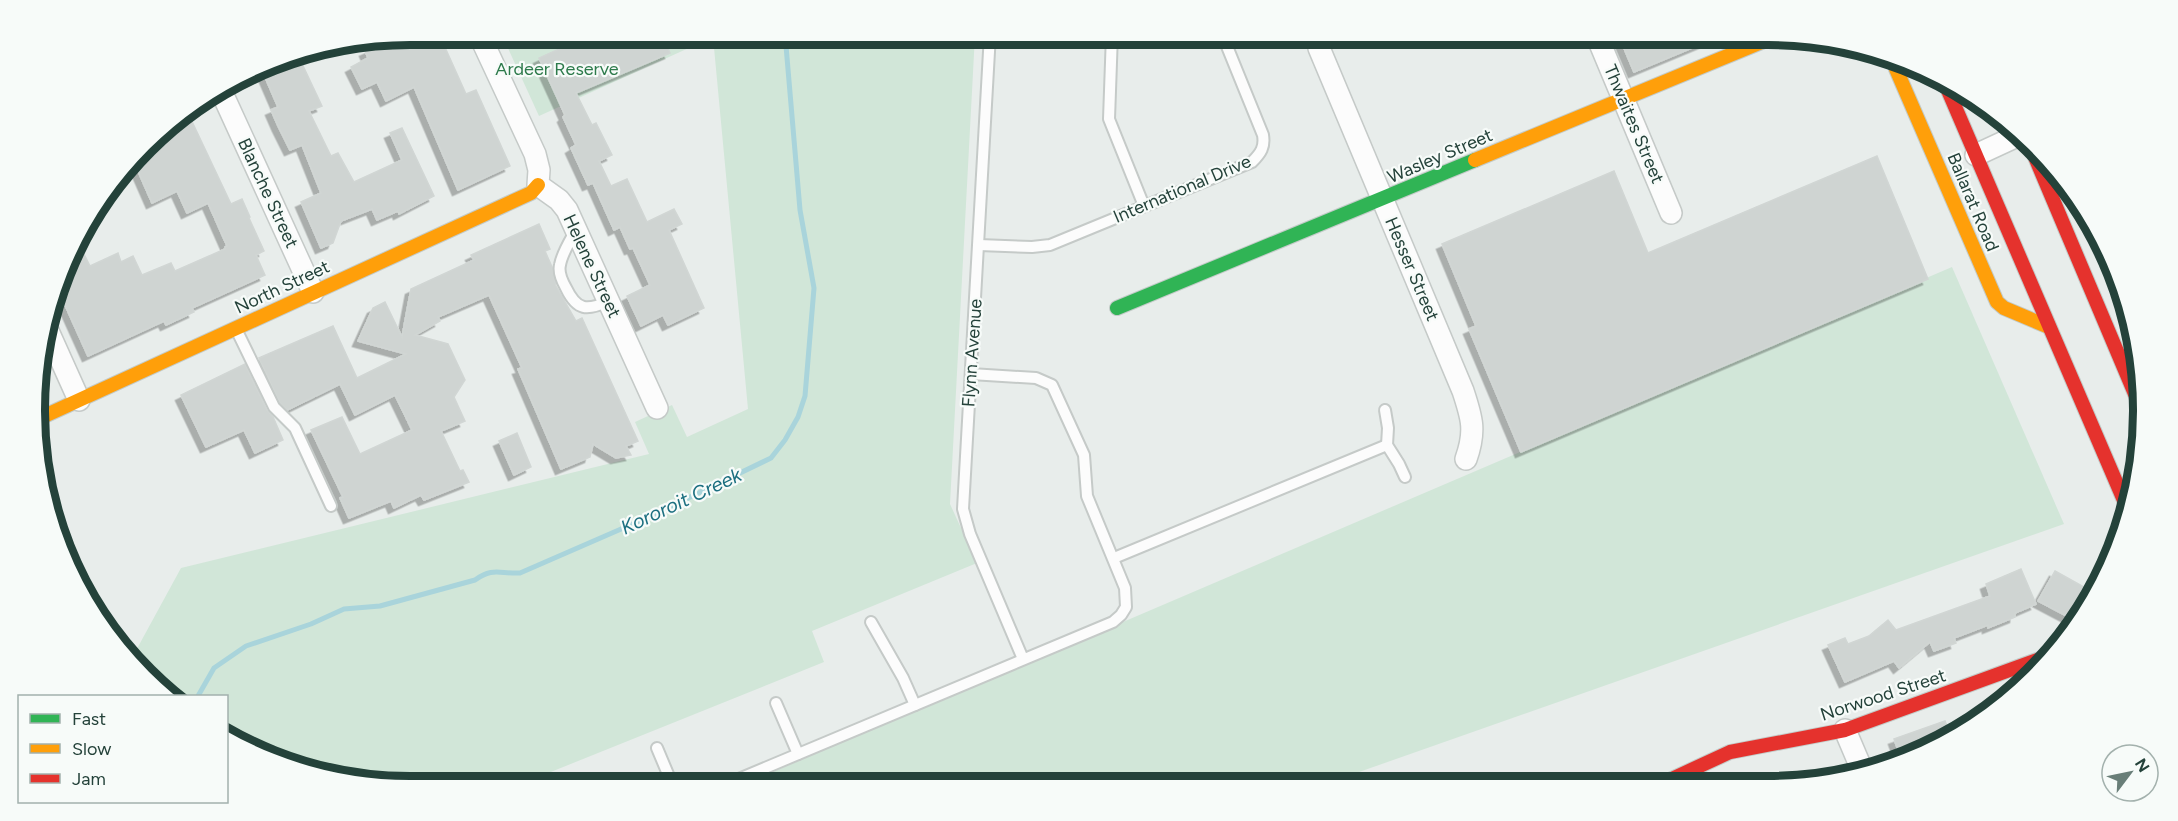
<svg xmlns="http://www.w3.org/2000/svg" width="2178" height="821" font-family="Figtree,sans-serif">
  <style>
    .green { fill: #d1e6d8 }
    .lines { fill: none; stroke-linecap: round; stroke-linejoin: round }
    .stream { stroke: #a9d4db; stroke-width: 5 }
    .building { fill: #cfd4d2; stroke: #d1d6d4; stroke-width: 1.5; filter: url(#shadow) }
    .lane-casing { stroke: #c5cac8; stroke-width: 14 }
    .street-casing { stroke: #c5cac8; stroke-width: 24 }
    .fast-casing { stroke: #c3cbc8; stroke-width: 16 }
    .slow-casing { stroke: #c3cbc8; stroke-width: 16 }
    .jam-casing { stroke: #c3cbc8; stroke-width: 16 }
    .lane { stroke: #fcfcfc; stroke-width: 10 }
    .street { stroke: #fcfcfc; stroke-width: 21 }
    .fast { stroke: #30b455; stroke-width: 14 }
    .slow { stroke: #ff9f0a; stroke-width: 14 }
    .jam { stroke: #e5322d; stroke-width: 14 }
    .labels { text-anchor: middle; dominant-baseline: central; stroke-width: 4.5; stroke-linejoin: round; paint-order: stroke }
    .park-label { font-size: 18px; fill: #2d7a4b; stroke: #f7fbf9 }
    .street-label { font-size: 18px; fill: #24423a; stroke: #f7fbf9 }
    .water-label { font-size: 20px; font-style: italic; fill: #1c6f80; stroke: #f7fbf9 }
    .rim { fill: none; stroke: #24423a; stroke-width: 8 }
  </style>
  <defs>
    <filter id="shadow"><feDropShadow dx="-5.5" dy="5.5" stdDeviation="0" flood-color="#0004"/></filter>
  </defs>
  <rect width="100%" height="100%" fill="#e8edeb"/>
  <g class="green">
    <polygon points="502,35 975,35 950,504 977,563 812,631 824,662 516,786 411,786 313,774 227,731 226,696 170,696 133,656 181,568 649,454 635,422 672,405 687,437 748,409 713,37 539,116"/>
    <polygon points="1971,100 1997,112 2007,124 2006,128 1998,130 1983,117"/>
    <polygon points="1952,267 2064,524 1325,784 740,786"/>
  </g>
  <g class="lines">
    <path class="stream" d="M198,696L214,668L246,646L311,624L344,609L380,606L475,580C493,567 499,574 520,573L651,516L771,458L785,440L798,417L805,396L814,288L800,210L785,34"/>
  </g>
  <g class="building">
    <polygon points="411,34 439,34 466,94 476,90 510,166 458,190 414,87 386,101 377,82 362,89 351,67 368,58 365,51 400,36"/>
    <polygon points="592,34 662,34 670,53 576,93 592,125 596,123 612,155 599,161 611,186 627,179 647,222 674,209 682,224 669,230 704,308 668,325 663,315 641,326 627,296 650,285 633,248 630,249 620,227 614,230 593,183 588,185 571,148 576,145 563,117 565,115 539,58"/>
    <polygon points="1618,34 1723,34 1723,35 1634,72"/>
    <polygon points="297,53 322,106 309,111 331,156 338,153 354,182 402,160 390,133 402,128 434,196 399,214 398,211 377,220 372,209 341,221 333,243 321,248 301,202 321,193 302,145 290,150 278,126 271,110 278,107 262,70 289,55"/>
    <polygon points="188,113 231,204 242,199 250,217 249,218 264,251 256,255 265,275 192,308 194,312 166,325 164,321 88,356 60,294 78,242 90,266 118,253 121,262 133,256 142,275 171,263 175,271 225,249 225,247 227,246 208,203 187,213 177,191 152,203 134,162 163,128"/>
    <polygon points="1877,156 1928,279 1521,452 1469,329 1476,326 1442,244 1614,171 1648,253"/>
    <polygon points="539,224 550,249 545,251 552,267 556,286 576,321 582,318 638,441 626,446 631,455 616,458 593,444 590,457 561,469 518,369 522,368 489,295 438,317 440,321 415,335 448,344 465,380 454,397 465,421 441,431 460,471 463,470 469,482 424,500 421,495 394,508 391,501 349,518 340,498 343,497 311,430 342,417 360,454 412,430 395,395 355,415 340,384 287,410 280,403 259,358 333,326 357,378 406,354 358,341 373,308 385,302 402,337 411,289 474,260 471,255"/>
    <polygon points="245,364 267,410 273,417 283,440 255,453 244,430 206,447 181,395"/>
    <polygon points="517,433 531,467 514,475 499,441"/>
    <polygon points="2021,569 2036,604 2015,613 2015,617 1988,628 1988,625 1954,638 1956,643 1934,651 1930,642 1899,668 1894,661 1845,682 1828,645 1845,638 1848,644 1869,636 1888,620 1896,630 1990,596 1986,584"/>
    <polygon points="2055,571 2093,592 2078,622 2038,601"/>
    <polygon points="1945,721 1951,736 1933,748 1901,758 1894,739"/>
  </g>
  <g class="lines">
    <defs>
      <g id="lane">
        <polyline points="990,34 963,509 970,534 1023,659"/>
        <polyline points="1112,34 1109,119 1144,206"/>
        <path d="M576,230C570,241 562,253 560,265C558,273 562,281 566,288C577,311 587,311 609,301"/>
        <path d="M979,245L1032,247L1050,245L1252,162C1261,153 1265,147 1263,135L1222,34"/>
        <polyline points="237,331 274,407 295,428 331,506"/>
        <polyline points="1385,410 1388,428 1387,445 1399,464 1405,477"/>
        <polyline points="1114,558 1387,445"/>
        <polyline points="871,622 903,678 915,705"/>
        <polyline points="776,703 798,754"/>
        <polyline points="657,748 673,786"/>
        <polyline points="722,786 1113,622 1121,615 1126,607 1125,588 1087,496 1084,455 1052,385 1036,378 971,374"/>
      </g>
      <g id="street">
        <polyline points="479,34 535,154 539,170 538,185 559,200 567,210 657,408"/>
        <polyline points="1596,34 1671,213"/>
        <path d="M1319,48L1463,391C1472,418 1476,431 1466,459"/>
        <polyline points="222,93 313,292"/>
        <polyline points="1976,155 2017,136"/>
        <polyline points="48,331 79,400"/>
        <polyline points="1845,730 1862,770"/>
      </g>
      <polyline id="fast" points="1117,308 1475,160"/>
      <g id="slow">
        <polyline points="1895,62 1896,69 1997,302 2004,308 2049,327"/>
        <polyline points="1475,160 1776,36"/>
        <polyline points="40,418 531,193 538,185"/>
      </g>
      <g id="jam">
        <polyline points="1947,88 2129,512"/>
        <polyline points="2035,157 2138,401"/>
        <polyline points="1661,784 1730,752 1845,730 2048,656"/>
      </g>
    </defs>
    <use href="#lane" class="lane-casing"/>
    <use href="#street" class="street-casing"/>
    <use href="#fast" class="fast-casing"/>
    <use href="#slow" class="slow-casing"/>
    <use href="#jam" class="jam-casing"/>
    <use href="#lane" class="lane"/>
    <use href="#street" class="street"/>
    <use href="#fast" class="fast"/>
    <use href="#slow" class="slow"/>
    <use href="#jam" class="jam"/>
  </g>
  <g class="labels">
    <g class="park-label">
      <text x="557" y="69">Ardeer Reserve</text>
    </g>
    <g class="street-label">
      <text transform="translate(1634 124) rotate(67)">Thwaites Street</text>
      <text transform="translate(1440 156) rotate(-23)">Wasley Street</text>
      <text transform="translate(1182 189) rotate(-23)">International Drive</text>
      <text transform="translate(268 193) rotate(65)">Blanche Street</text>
      <text transform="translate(1973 202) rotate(67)">Ballarat Road</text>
      <text transform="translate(592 266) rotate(65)">Helene Street</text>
      <text transform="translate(1412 269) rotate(67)">Hesser Street</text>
      <text transform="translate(282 287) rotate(-25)">North Street</text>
      <text transform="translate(972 353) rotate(-86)">Flynn Avenue</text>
      <text transform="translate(1883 695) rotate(-18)">Norwood Street</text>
    </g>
    <g class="water-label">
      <text transform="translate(681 501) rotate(-25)">Kororoit Creek</text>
    </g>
  </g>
  <path d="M0 0H2178V821H0ZM410 45H1768A365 365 0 0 1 2133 410V411A365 365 0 0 1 1768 776H410A365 365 0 0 1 45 411V410A365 365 0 0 1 410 45Z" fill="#f7fbf9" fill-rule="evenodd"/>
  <path class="rim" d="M410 45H1768A365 365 0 0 1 2133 410V411A365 365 0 0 1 1768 776H410A365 365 0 0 1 45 411V410A365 365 0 0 1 410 45Z"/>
  <rect x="18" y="695" width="210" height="108" fill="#f7fbf9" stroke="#a3b1ad" stroke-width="1.5"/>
  <rect x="30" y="714" width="30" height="9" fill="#30b455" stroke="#a3b1ad" stroke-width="1.5"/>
  <text x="72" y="725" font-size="18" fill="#24423a">Fast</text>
  <rect x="30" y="744" width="30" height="9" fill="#ff9f0a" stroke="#a3b1ad" stroke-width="1.5"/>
  <text x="72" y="755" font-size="18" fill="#24423a">Slow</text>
  <rect x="30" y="774" width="30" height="9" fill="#e5322d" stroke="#a3b1ad" stroke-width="1.5"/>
  <text x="72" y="785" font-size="18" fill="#24423a">Jam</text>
  <g transform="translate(2130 773) rotate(58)"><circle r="28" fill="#f7fbf9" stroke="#a3b1ad" stroke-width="1.5"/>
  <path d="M0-4.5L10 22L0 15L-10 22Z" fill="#697e78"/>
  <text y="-9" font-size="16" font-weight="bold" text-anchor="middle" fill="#24423a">N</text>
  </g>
</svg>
